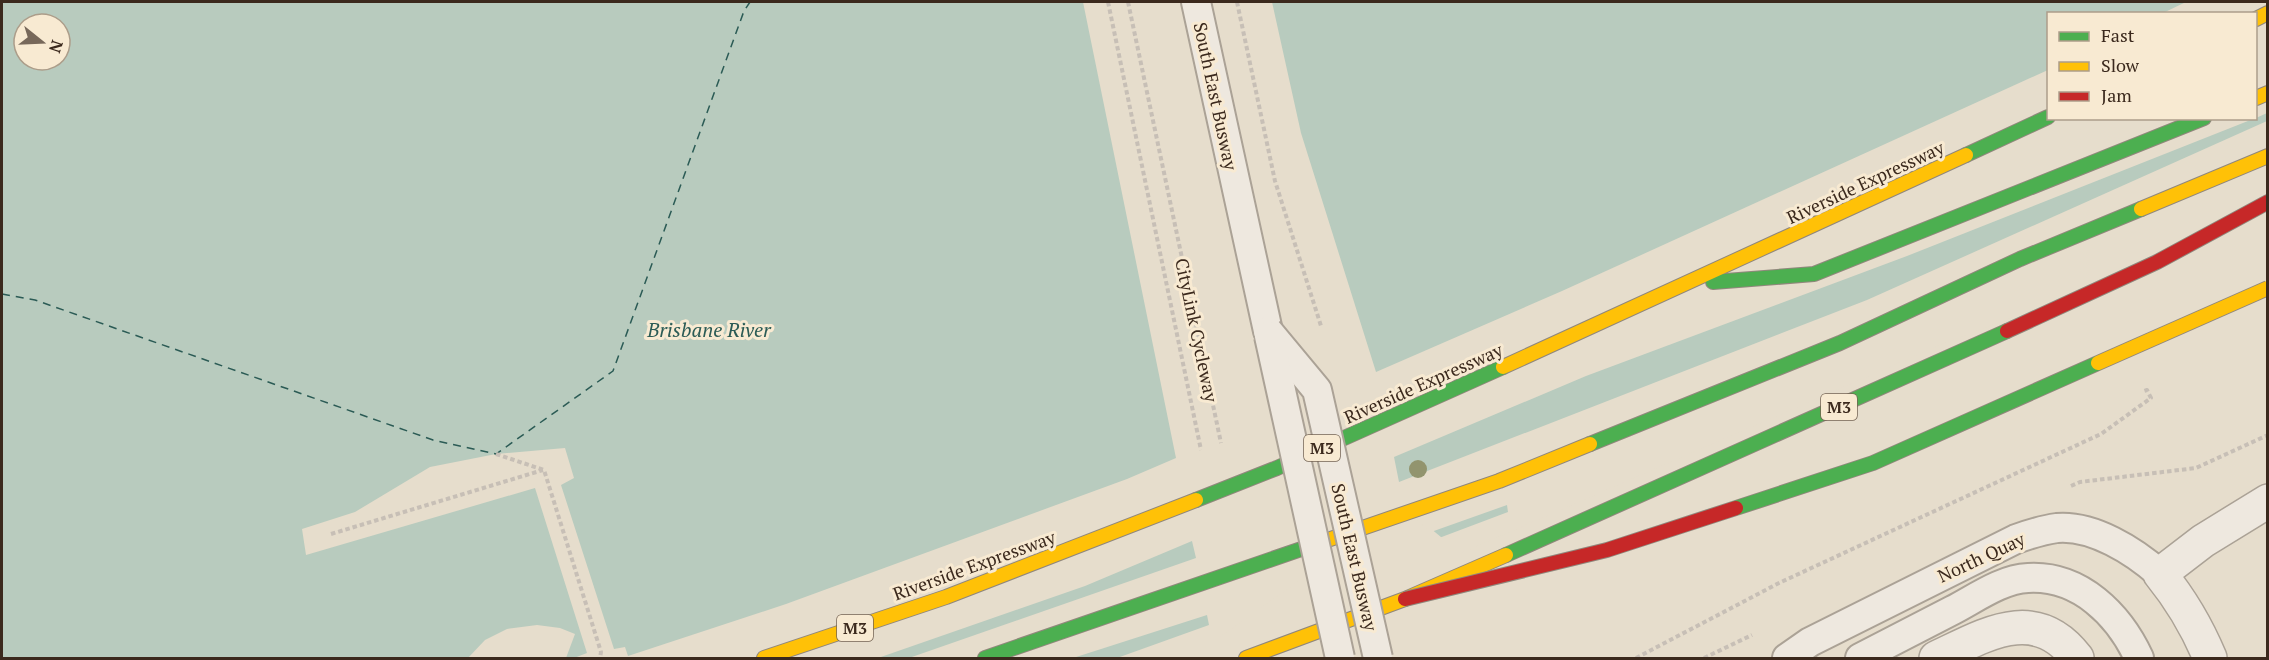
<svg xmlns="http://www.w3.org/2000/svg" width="2269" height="660" font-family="'PT Serif',serif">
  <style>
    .water { fill: #b8cbbe; fill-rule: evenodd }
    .pier { fill: #e6ddcc }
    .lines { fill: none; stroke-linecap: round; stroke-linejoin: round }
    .ferry { stroke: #2b5b55; stroke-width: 1.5; stroke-dasharray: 8 6; stroke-linecap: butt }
    .lane-casing { stroke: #aba296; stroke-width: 32 }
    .street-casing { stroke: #aba296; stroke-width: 36 }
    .fast-casing { stroke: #90877c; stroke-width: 16 }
    .slow-casing { stroke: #90877c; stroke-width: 16 }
    .jam-casing { stroke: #90877c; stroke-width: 16 }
    .path { stroke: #c7bfb6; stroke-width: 4; stroke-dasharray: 4.5 3; stroke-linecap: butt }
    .lane { stroke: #eee8df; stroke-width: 28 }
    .street { stroke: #eee8df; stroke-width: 33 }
    .fast { stroke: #4caf50; stroke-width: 14 }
    .slow { stroke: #ffc107; stroke-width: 14 }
    .jam { stroke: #c62828; stroke-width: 14 }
    .lane-bridge-casing { stroke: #aba296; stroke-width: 32; stroke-linecap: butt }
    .fast-bridge-casing { stroke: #90877c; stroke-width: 16; stroke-linecap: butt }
    .slow-bridge-casing { stroke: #90877c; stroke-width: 16; stroke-linecap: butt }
    .jam-bridge-casing { stroke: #90877c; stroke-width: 16; stroke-linecap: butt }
    .path-bridge { stroke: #c7bfb6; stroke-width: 4; stroke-dasharray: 4.5 3; stroke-linecap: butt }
    .lane-bridge { stroke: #eee8df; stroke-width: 28 }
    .fast-bridge { stroke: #4caf50; stroke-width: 14 }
    .slow-bridge { stroke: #ffc107; stroke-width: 14 }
    .jam-bridge { stroke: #c62828; stroke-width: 14 }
    .tree { fill: #92946e }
    .labels { text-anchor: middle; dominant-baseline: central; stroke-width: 6; stroke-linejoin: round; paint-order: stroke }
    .shield { fill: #f8ead2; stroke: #746353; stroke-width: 1.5 }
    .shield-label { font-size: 16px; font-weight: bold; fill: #3b291d }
    .street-label { font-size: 18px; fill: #3b291d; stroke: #f8ead2 }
    .water-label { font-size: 20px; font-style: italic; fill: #2b5b55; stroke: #f8ead2 }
  </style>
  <rect width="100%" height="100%" fill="#e6ddcc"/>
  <path class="water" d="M2,2H2267V215L1939,342L1458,551L1402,505L1185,658H2ZM2048,14H2256V118H2048ZM24,24H60V60H24Z"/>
  <g class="pier">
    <polygon points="1083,2 1272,2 1301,133 1376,372 1562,291 2048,70 2048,118 2253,119 1907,256 1586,376 1394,457 1399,482 1867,300 2267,121 2268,219 1940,345 1459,554 1439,538 1508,512 1507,505 1431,532 1402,508 1190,658 1117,658 1209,625 1207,615 1073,658 909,658 1196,558 1192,541 1085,586 878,658 574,658 587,653 535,488 306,555 302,529 355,512 430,467 496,454 565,448 574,478 561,485 614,649 625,647 628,656 786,604 1127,479 1176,458"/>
    <polygon points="2186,2 2267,2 2267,113 2256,118 2256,14 2163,13"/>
    <polygon points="537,625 560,628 575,634 566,658 468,658 485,640 507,629"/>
  </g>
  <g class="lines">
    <polyline class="ferry" points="2,294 35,300 433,440 496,454 613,371 744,11 750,2"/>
    <defs>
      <g id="lane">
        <polyline points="1196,2 1268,331"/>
        <path d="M1787,658L1810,642L2016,539C2030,534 2042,530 2057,528C2093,525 2134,551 2160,574"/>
        <path d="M1860,658C1891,642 1922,626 1953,610C1976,598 2002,579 2028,578C2080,575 2119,615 2139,658"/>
      </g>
      <g id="street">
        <path d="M1936,658C1985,635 2035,603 2077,658"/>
        <path d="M2210,658C2197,627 2182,601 2160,574L2203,541L2268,501"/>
      </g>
      <g id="fast">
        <polyline points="1966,155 2048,117"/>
        <polyline points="1713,282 1814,274 2204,118"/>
        <polyline points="1590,444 1840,343 2020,259 2141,209"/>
        <polyline points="1196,500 1277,468 1503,367"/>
        <polyline points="1506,555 2007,331"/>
        <polyline points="985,658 1313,545"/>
      </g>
      <g id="slow">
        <polyline points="2256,19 2268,13"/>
        <polyline points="2256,98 2268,93"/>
        <polyline points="2141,209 2268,156"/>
        <polyline points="1503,367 1966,155"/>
        <polyline points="1313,545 1499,481 1590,444"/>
        <polyline points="764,658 946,597 1196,500"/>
        <polyline points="1246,658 1405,599 1506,555"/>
      </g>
      <polyline id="jam" points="2007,331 2157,262 2268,202"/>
    </defs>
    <use href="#lane" class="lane-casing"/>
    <use href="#street" class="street-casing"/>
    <use href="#fast" class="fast-casing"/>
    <use href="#slow" class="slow-casing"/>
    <use href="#jam" class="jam-casing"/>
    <g class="path">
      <polyline points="1108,2 1201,450"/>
      <polyline points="1128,2 1221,443"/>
      <polyline points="496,454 544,470 601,652 600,658"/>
      <polyline points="2071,486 2080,482 2196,468 2268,435"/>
      <polyline points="331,534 543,470"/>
      <polyline points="1636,658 1779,583 2101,434 2151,398 2147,390 2144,391"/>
      <polyline points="1704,658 1752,635"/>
    </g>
    <use href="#lane" class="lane"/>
    <use href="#street" class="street"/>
    <use href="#fast" class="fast"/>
    <use href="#slow" class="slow"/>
    <use href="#jam" class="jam"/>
    <defs>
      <g id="lane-bridge">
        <polyline points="1268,331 1317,390 1378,658"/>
        <polyline points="1269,336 1340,658"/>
      </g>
      <polyline id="fast-bridge" points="1736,508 1873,463 2098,363"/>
      <polyline id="slow-bridge" points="2098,363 2268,288"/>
      <polyline id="jam-bridge" points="1405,599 1607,550 1736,508"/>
    </defs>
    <use href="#lane-bridge" class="lane-bridge-casing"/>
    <use href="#fast-bridge" class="fast-bridge-casing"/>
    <use href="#slow-bridge" class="slow-bridge-casing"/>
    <use href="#jam-bridge" class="jam-bridge-casing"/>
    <polyline class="path-bridge" points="1237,2 1275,181 1321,326"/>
    <use href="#lane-bridge" class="lane-bridge"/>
    <use href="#fast-bridge" class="fast-bridge"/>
    <use href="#slow-bridge" class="slow-bridge"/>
    <use href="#jam-bridge" class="jam-bridge"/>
  </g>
  <circle class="tree" cx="1418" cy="469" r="9"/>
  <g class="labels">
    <g class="shield">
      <rect x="1821" y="394" width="36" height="26" rx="4.5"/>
      <rect x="1304" y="435" width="36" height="26" rx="4.5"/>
      <rect x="837" y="615" width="36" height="26" rx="4.5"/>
    </g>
    <g class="shield-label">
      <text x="1839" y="407">M3</text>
      <text x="1322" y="448">M3</text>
      <text x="855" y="628">M3</text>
    </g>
    <g class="street-label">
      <text transform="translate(1216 96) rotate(78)">South East Busway</text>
      <text transform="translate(1865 182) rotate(-25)">Riverside Expressway</text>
      <text transform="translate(1197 330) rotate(78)">CityLink Cycleway</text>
      <text transform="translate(1423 383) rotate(-24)">Riverside Expressway</text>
      <text transform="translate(1355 557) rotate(77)">South East Busway</text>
      <text transform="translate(1981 557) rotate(-25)">North Quay</text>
      <text transform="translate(974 565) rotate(-20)">Riverside Expressway</text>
    </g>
    <g class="water-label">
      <text x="709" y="329">Brisbane River</text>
    </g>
  </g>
  <rect width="2269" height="660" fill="none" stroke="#3b291d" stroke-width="6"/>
  <rect x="2047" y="12" width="210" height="108" fill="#f8ead2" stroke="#ac9d8a" stroke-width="1.5"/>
  <rect x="2059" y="32" width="30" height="9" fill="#4caf50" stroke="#ac9d8a" stroke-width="1.5"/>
  <text x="2101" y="42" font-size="18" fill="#3b291d">Fast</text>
  <rect x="2059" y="62" width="30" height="9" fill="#ffc107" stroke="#ac9d8a" stroke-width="1.5"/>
  <text x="2101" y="72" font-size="18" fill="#3b291d">Slow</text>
  <rect x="2059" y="92" width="30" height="9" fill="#c62828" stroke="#ac9d8a" stroke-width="1.5"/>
  <text x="2101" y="102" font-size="18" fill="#3b291d">Jam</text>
  <g transform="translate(42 42) rotate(108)"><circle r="28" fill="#f8ead2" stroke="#ac9d8a" stroke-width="1.5"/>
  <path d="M0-4.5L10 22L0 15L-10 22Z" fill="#77685a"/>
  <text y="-9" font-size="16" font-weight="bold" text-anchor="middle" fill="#3b291d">N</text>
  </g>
</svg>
